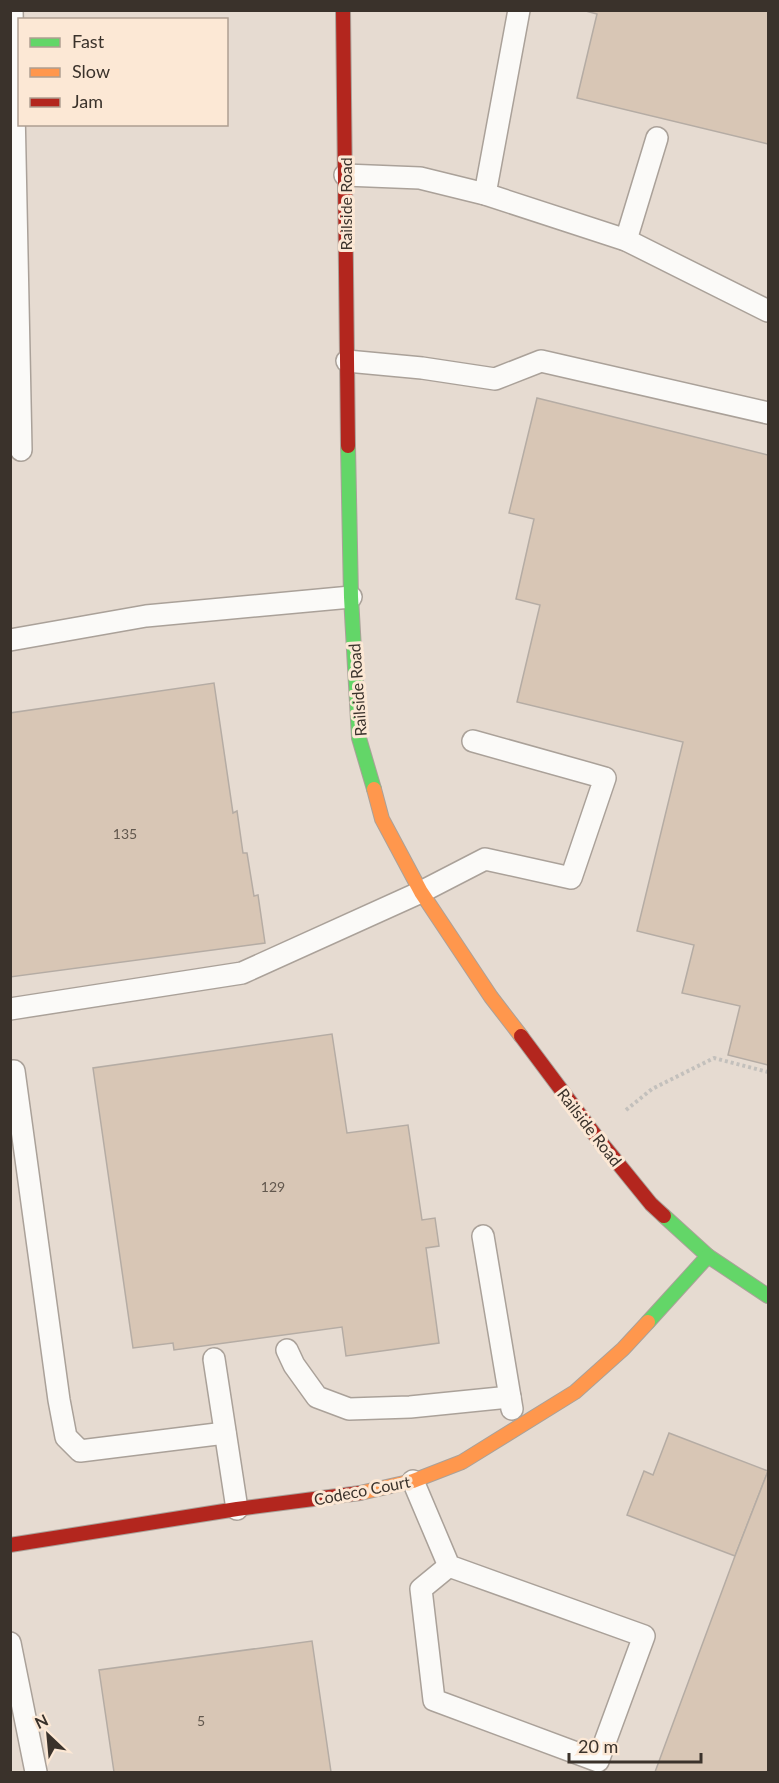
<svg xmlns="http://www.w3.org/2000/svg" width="779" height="1783" font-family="Lato,sans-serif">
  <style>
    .building { fill: #d8c6b5; stroke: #b5aca4; stroke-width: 1.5 }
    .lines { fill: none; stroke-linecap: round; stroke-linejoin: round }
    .lane-casing { stroke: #aaa199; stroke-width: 24 }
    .fast-casing { stroke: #aaa199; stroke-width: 16 }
    .slow-casing { stroke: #aaa199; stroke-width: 16 }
    .jam-casing { stroke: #aaa199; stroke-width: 16 }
    .path { stroke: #c3c0bc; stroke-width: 4; stroke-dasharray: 3 3; stroke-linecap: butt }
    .lane { stroke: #fbfaf8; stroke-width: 21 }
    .fast { stroke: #63d668; stroke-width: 14 }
    .slow { stroke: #ff974d; stroke-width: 14 }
    .jam { stroke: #b3261e; stroke-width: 14 }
    .labels { text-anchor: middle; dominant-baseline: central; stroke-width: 6; stroke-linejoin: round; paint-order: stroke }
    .number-label { font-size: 14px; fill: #62584e }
    .street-label { font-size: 16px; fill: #3a322b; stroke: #fce8d5 }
  </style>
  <rect width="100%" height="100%" fill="#e6dbd1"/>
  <g class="building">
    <polygon points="582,10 768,10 768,144 577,98 597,14"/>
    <polygon points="537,398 768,455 768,1065 728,1055 740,1006 682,993 694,945 637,931 683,742 517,702 540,605 516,599 534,519 509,513"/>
    <polygon points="214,683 233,813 237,811 243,853 247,853 254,896 258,895 265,943 10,977 10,713"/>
    <polygon points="332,1034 347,1133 408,1125 422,1220 435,1218 439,1246 426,1248 439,1343 346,1356 342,1327 174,1350 173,1343 133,1348 93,1068"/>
    <polygon points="669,1433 768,1471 735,1556 627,1515 644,1471 653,1475"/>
    <polygon points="768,1471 768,1772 655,1772 735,1556"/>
    <polygon points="312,1641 331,1772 114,1772 99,1670"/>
  </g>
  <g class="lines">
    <defs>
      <g id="lane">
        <polyline points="12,10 21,450"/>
        <polyline points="345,175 420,178 485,194 626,240 768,311"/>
        <polyline points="485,194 519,10"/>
        <polyline points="626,240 657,138"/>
        <polyline points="347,361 422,368 495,379 541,361 768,413"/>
        <polyline points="10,640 146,616 351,597"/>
        <polyline points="10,1009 242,973 421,892 485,859 571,878 605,778 473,741"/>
        <polyline points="14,1071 59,1400 66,1437 80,1451 225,1433"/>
        <polyline points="483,1236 512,1409"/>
        <polyline points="287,1350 294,1365 317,1397 349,1409 410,1407 510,1397"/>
        <polyline points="214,1359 237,1509"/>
        <polyline points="413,1481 449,1566 644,1636 598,1761 434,1700 421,1589 449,1566"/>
        <polyline points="10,1643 36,1772"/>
      </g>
      <g id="fast">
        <polyline points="348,446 351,597 359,738 374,789"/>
        <polyline points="664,1216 708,1256 768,1296"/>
        <polyline points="648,1322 708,1256"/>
      </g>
      <g id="slow">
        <polyline points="374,789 382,819 421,892 491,997 521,1036"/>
        <polyline points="360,1493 413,1481 462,1462 575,1392 623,1349 648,1322"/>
      </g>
      <g id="jam">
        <polyline points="343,10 348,446"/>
        <polyline points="521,1036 595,1135 651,1204 664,1216"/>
        <polyline points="10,1545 237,1509 360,1493"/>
      </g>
    </defs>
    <use href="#lane" class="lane-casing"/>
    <use href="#fast" class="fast-casing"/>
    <use href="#slow" class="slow-casing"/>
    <use href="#jam" class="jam-casing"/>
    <polyline class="path" points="626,1110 652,1089 714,1058 768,1072"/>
    <use href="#lane" class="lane"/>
    <use href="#fast" class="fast"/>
    <use href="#slow" class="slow"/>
    <use href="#jam" class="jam"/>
  </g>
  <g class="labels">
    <g class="number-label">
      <text x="125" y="833">135</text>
      <text x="273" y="1186">129</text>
      <text x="201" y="1720">5</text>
    </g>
    <g class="street-label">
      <text transform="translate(345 204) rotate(-90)">Railside Road</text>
      <text transform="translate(357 690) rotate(-94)">Railside Road</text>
      <text transform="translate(590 1127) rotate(52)">Railside Road</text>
      <text transform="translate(362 1490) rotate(-11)">Codeco Court</text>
    </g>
  </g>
  <rect width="779" height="1783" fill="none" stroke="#3a322b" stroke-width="24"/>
  <rect x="18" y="18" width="210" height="108" fill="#fce8d5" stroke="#ae9f91" stroke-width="1.5"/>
  <rect x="30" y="38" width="30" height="9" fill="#63d668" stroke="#ae9f91" stroke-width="1.5"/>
  <text x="72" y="48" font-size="18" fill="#3a322b">Fast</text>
  <rect x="30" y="68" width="30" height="9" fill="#ff974d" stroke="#ae9f91" stroke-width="1.5"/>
  <text x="72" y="78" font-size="18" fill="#3a322b">Slow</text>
  <rect x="30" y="98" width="30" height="9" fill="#b3261e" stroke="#ae9f91" stroke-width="1.5"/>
  <text x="72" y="108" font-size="18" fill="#3a322b">Jam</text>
  <g transform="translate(48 1735) rotate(334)" stroke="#fce8d5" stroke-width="4.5" paint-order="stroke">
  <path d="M0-4.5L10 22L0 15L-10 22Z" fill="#3a322b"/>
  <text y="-9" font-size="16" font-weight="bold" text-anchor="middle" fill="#3a322b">N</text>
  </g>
  <path d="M569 1753v9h132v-9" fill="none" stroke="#3a322b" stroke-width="3"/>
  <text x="578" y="1753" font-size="18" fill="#3a322b" stroke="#fce8d5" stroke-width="4.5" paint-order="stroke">20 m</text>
</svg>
